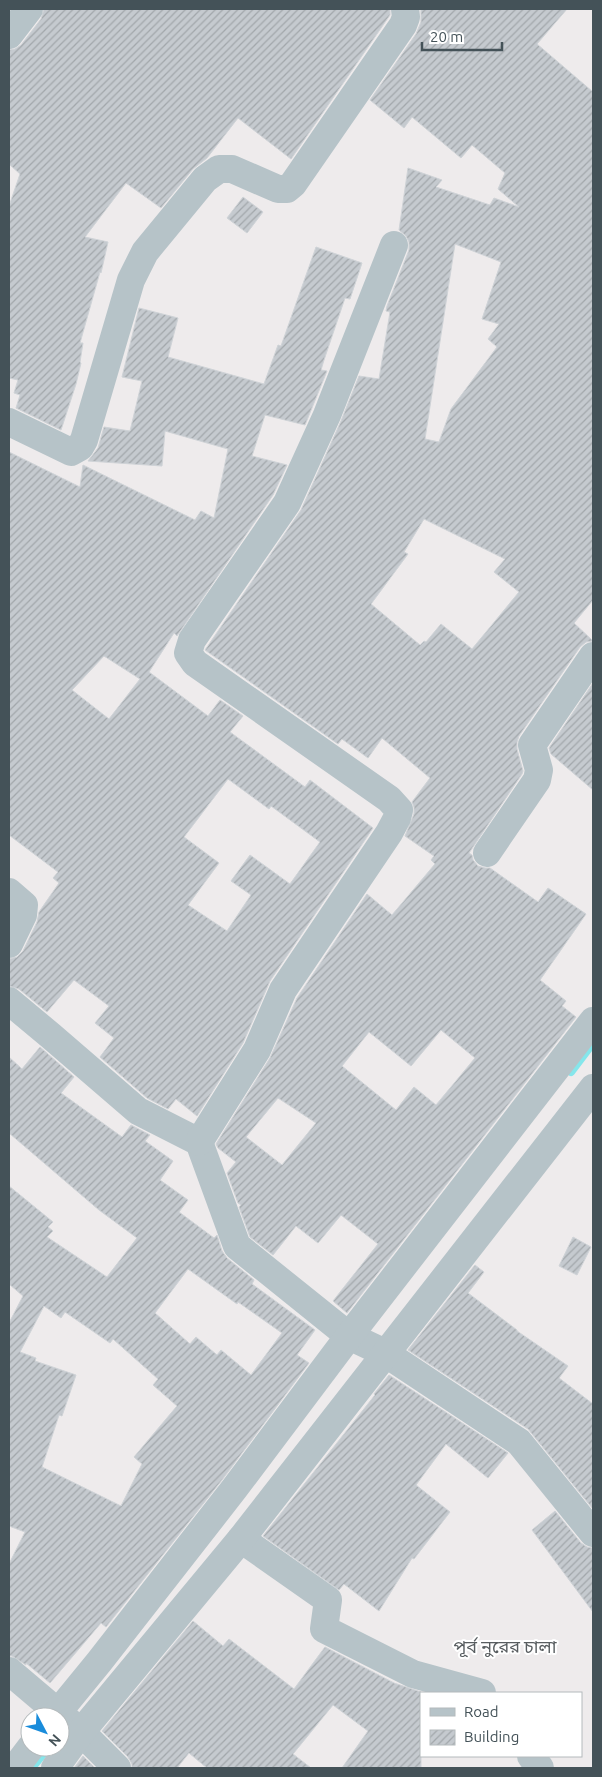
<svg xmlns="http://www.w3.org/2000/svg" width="602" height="1777" font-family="Ubuntu,'Noto Sans Bengali',sans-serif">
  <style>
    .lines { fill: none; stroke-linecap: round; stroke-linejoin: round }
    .stream { stroke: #85e6eb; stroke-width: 8 }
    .building { fill: url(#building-hatch); stroke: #cfd3d7; fill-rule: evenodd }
    .minor { stroke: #b6c3c8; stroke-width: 28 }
    .labels { text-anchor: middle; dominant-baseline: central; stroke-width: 4; stroke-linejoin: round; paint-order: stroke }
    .quarter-label { font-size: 18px; fill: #585d60; stroke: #fff }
  </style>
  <defs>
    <pattern id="building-hatch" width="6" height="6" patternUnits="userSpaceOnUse" patternTransform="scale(1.25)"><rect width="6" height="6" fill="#c5cacf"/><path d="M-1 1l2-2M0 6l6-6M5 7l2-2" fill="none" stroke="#a2a7ab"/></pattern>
  </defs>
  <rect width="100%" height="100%" fill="#eeebec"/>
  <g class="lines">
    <g class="stream">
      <polyline points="571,1072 593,1043"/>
      <polyline points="32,1768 49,1747"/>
    </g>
  </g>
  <g class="building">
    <polygon points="44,9 390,9 390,15 291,159 238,118 207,158 193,169 161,208 126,183 85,237 108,242 101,273 100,272 80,343 83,343 80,362 81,363 76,384 61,430 16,408 20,395 14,393 18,380 9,378 9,206 20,174 9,164 9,50 15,49 21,45 41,19"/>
    <path d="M421,9H567L537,44L593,92V600L574,623L593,641L586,642L580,647L519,736L517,742V749L523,771L522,774L469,853L472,855L473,860L478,866L485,868H490L538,902L548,888L586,914L540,980L566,1001L562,1006L576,1017L347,1313L333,1301L378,1244L341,1215L318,1243L296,1226L273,1255L250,1237L239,1207L241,1205L238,1203L227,1173L236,1162L218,1148L216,1144L270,1058L297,998L367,894L392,915L435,864L431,860L434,856L405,836L414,814V807L412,802L430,778L382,738L368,758L342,739L338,744L205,650L301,510L341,421L359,376L379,379L390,312L386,311L387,306L409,250V242L406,236L399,230L408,168L442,180L436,187L490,205L494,198L519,207L498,189L505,173L472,145L461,158L412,117L404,128L370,100L416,34L421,22ZM455,244L501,262L482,319L499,324L488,339L497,347L451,409L439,442L425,439ZM424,519L505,559L494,572L519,592L472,649L441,624L426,642L424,641L420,645L371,604L408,554L404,552ZM441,1030L475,1058L436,1105L414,1087L396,1110L342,1066L369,1032L411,1066ZM278,1098L316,1123L282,1165L246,1137Z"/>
    <polygon points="243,197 263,212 247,233 227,218"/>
    <path d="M316,247L362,263L350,299L345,298L324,360L321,370L327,371L305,425L265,415L252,456L287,465L273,495L177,636L174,633L149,672L208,716L220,700L243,716L230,732L305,787L310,780L373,828L270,981L243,1043L197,1116L176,1099L168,1109L147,1098L100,1057L114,1038L95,1023L109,1006L74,980L47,1012L19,989L9,986V959L17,957L23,951L37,922L39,912L59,883L53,878L58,872L9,835V452L80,487L83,465L195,520L201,511L214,518L228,449L165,431L162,466L88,461L98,448L104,427L130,431L142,381L122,377L139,308L178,318L168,357L264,384L278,345L281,346ZM104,656L140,679L109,719L72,690ZM228,779L269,809L271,806L320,842L290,884L250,855L231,881L251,895L227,931L188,905L219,863L184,837Z"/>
    <polygon points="593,683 593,790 551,754 549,748"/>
    <path d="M40,1047L74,1077L61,1093L122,1137L131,1125L150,1135L145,1141L173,1161L160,1180L188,1200L179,1212L214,1238L217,1235L222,1251L227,1258L254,1280L252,1284L315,1330L297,1355L309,1363L222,1480L106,1627L101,1623L50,1683L26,1663V1665L12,1656H9V1564L25,1532L9,1526V1323L23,1296L9,1284V1186L53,1222L48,1227L53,1231L47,1237L107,1277L137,1238L99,1210L9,1133V1057L22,1069ZM188,1269L237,1304L238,1302L282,1333L251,1375L221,1350L217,1355L196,1337L190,1344L155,1313ZM44,1306L61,1318L65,1312L110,1343L113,1339L158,1379L153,1385L177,1406L134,1457L142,1464L121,1506L42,1467L59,1415L62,1416L76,1375L35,1361L36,1358L20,1352Z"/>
    <polygon points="573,1237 591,1247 577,1275 559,1266"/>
    <polygon points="475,1265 484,1272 468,1293 517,1330 517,1331 568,1366 559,1378 593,1404 593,1509 528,1429 408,1350"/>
    <polygon points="389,1375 508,1453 488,1478 446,1444 416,1485 450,1512 414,1559 412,1558 379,1611 344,1584 339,1590 263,1536 375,1395 374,1394"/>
    <polygon points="555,1511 581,1543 587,1547 593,1548 593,1612 532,1530"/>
    <polygon points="193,1621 223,1646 229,1639 294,1689 325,1647 394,1683 421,1692 421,1768 342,1768 368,1731 333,1705 293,1754 311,1768 207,1768 189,1753 177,1768 132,1768 132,1764 128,1757 102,1731"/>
    <polygon points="83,1756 95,1768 74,1768"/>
  </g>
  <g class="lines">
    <g class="minor">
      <polyline points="9,35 29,9"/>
      <polyline points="9,422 71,452 80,447 84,440 131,280 145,252 205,179 219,169 232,169 278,189 287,189 293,184 403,25 406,17 405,9"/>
      <polyline points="487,853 537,780 539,770 532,745 593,656"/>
      <polyline points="9,892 24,905 23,915 9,944"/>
      <polyline points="9,1001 51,1036 138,1111 199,1142 237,1246 349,1336 385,1353 519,1442 593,1533"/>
      <polyline points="199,1142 257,1050 283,990 389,833 397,818 399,810 389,799 195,663 188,653 192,640 287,503 327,415 394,245"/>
      <polyline points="241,1539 328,1600 324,1629 413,1674 482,1693"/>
      <polyline points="9,1671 81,1732 117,1768"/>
      <polyline points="54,1717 99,1662 234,1489 349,1336 593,1021"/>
      <polyline points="531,1756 540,1768"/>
      <polyline points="15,1768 31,1747"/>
      <polyline points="55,1768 81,1732 241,1539 593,1088"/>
    </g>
  </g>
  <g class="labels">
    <g class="quarter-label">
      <text x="505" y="1646">পূর্ব নুরের চালা</text>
    </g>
  </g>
  <rect width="602" height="1777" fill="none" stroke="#445258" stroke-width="20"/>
  <rect x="420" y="1692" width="162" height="65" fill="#ffffff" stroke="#b4babc"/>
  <rect x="430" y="1708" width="25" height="8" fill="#b6c3c8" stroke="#b4babc"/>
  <text x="464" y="1717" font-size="15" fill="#445258">Road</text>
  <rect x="430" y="1730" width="25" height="15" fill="url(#building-hatch)" stroke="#b4babc"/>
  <text x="464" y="1742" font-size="15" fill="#445258">Building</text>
  <g transform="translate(45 1732) rotate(131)"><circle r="24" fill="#ffffff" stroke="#b4babc"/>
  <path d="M0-4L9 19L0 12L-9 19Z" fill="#198cdb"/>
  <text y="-8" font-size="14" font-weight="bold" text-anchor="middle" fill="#445258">N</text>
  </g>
  <path d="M422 42v8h80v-8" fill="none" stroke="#445258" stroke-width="2.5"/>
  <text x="430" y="42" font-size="15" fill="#445258" stroke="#ffffff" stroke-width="4" paint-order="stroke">20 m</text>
</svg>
